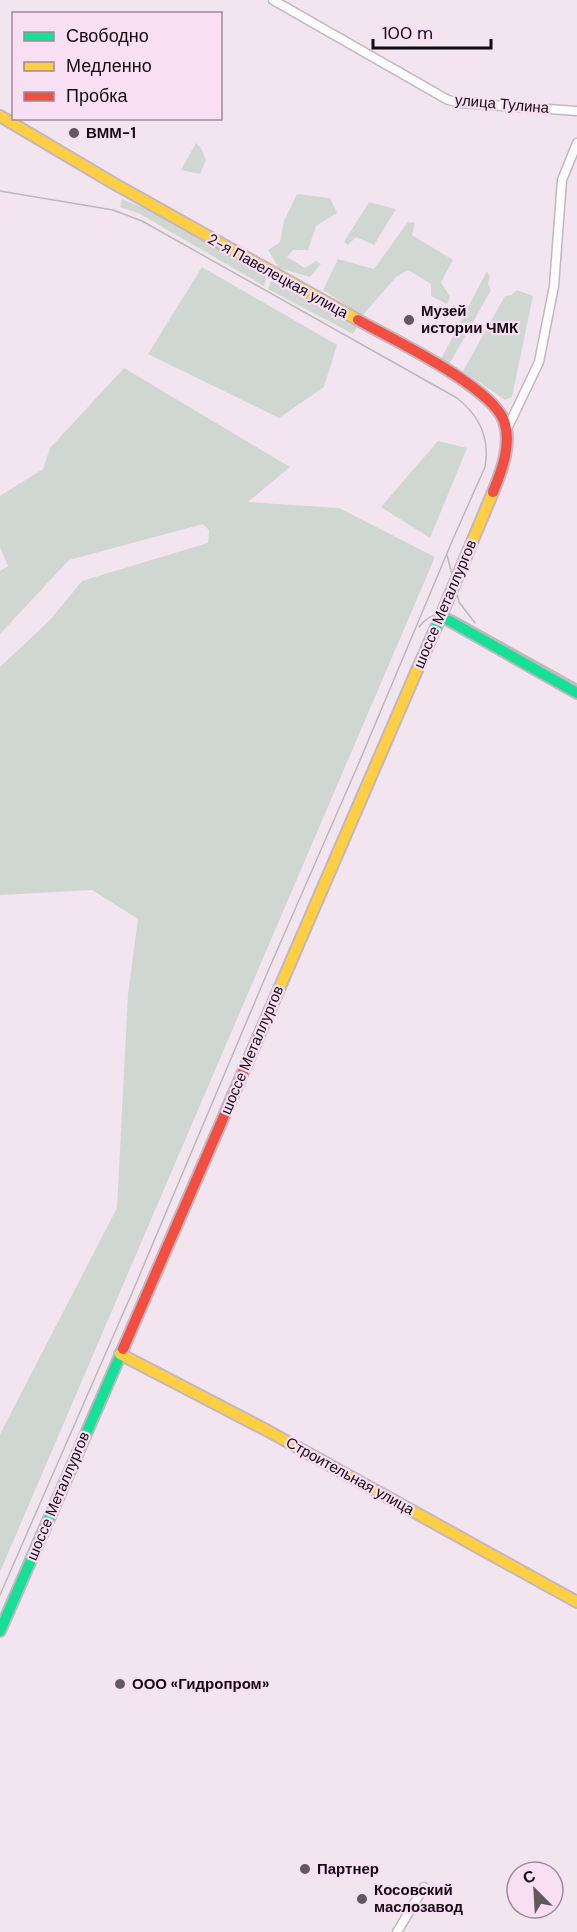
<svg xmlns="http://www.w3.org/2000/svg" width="577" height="1932" font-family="'DM Sans',sans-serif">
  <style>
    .green { fill: #d0d7d2 }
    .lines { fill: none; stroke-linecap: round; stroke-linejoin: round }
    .street-casing { stroke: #c2b7bf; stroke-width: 11 }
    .fast-casing { stroke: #c2b7bf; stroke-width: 14 }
    .slow-casing { stroke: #c2b7bf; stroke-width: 14 }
    .jam-casing { stroke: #c2b7bf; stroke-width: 14 }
    .street { stroke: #fdfbfd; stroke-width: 8 }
    .fast { stroke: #16e098; stroke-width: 10 }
    .slow { stroke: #ffcf43; stroke-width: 10 }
    .jam { stroke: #f24e42; stroke-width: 10 }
    .tram { stroke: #bcb8ba; stroke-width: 1.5 }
    .poi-dot { fill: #625860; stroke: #f9dff4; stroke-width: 2 }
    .labels { text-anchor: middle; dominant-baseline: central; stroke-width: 4.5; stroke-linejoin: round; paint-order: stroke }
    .street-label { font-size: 15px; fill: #140c12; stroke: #f9dff4 }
    .poi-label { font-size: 15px; font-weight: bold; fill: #140c12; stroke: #f9dff4; text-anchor: start }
  </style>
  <rect width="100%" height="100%" fill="#f3e5f0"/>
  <g class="green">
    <polygon points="196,143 201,148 206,160 200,174 181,170"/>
    <polygon points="297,194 330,198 337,213 316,226 308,250 293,250 287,257 305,268 316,261 321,264 310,277 279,268 268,250 280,242 284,221"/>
    <polygon points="122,199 151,211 267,277 264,286 140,214 120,207"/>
    <polygon points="369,202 396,209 374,245 356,237 348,245 344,242"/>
    <polygon points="408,222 415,223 412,235 453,260 441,282 450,297 447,304 431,296 431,284 408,270 396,277 362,316 323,290 338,259 374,269"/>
    <polygon points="202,267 337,345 324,387 279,418 148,354"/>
    <polygon points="487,271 490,278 488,284 491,290 450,363 441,359"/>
    <polygon points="271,281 357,327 353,334 268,289"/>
    <polygon points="517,290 533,296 512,397 505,400 463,371 505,296 511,295"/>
    <polygon points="124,368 290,467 248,502 339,508 435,557 0,1572 0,1434 117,1208 128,994 138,919 92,890 0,895 0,667 50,620 82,581 208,543 209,530 203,524 69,560 0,634 0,571 8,566 0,547 0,496 43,469 50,448"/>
    <polygon points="438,441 467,448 430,538 381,507"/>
  </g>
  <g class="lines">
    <defs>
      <g id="street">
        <polyline points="273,0 448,100 461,103 577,111"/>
        <polyline points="507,429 539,362 554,286 562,180 577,143"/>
        <polyline points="397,1932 424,1887"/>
      </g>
      <g id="fast">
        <polyline points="417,670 441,616 577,693"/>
        <polyline points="0,1631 123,1349"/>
      </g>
      <g id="slow">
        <polyline points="0,116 113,183 358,320"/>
        <polyline points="441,616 493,492"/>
        <polyline points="266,1019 417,670"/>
        <polyline points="120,1354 268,1431 577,1602"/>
      </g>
      <g id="jam">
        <path d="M358,320C392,339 491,386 504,421C512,444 502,470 493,492"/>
        <polyline points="123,1349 266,1019"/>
      </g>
    </defs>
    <use href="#street" class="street-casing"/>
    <use href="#fast" class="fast-casing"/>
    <use href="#slow" class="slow-casing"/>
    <use href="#jam" class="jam-casing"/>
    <use href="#street" class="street"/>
    <use href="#fast" class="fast"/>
    <use href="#slow" class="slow"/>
    <use href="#jam" class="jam"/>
    <g class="tram">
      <path d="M0,191L113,210L142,221L457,398C480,416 490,439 485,467L453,539L358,765L265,978L132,1293L0,1595"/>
      <polyline points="447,555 459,602 475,623"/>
      <path d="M419,627C429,614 439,612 454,616L577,684"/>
    </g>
  </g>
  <g class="poi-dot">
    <circle cx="74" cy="133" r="6"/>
    <circle cx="409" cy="320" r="6"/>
    <circle cx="120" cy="1684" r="6"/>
    <circle cx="305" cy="1869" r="6"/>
    <circle cx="362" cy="1899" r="6"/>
  </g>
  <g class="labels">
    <g class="street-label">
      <text transform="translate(502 104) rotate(5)">улица Тулина</text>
      <text transform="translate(278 276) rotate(29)">2-я Павелецкая улица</text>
      <text transform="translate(445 604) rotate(-67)">шоссе Металлургов</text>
      <text transform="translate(252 1050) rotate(-67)">шоссе Металлургов</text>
      <text transform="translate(350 1476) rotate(29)">Строительная улица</text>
      <text transform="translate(58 1496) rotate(-67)">шоссе Металлургов</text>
    </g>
    <g class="poi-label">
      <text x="86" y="133">ВММ-1</text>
      <text x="421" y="311">Музей<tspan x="421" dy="17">истории ЧМК</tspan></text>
      <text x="132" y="1684">ООО «Гидропром»</text>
      <text x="317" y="1869">Партнер</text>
      <text x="374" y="1890">Косовский<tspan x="374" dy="17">маслозавод</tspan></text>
    </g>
  </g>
  <rect x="12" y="12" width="210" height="108" fill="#f9dff4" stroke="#9d8b9a" stroke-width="1.5"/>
  <rect x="24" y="32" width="30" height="9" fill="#16e098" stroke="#9d8b9a" stroke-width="1.5"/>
  <text x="66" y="42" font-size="18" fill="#140c12">Свободно</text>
  <rect x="24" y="62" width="30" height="9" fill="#ffcf43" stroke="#9d8b9a" stroke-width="1.5"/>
  <text x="66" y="72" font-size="18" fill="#140c12">Медленно</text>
  <rect x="24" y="92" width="30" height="9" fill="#f24e42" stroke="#9d8b9a" stroke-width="1.5"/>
  <text x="66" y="102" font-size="18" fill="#140c12">Пробка</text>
  <g transform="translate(535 1890) rotate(336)"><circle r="28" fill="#f9dff4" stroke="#9d8b9a" stroke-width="1.5"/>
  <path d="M0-4.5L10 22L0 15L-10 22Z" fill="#625860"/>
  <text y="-9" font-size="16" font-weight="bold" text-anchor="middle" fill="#140c12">С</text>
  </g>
  <path d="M373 39v9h118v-9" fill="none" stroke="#140c12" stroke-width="3"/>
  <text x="382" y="39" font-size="18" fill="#140c12" stroke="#f9dff4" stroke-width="4.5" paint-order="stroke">100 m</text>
</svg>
